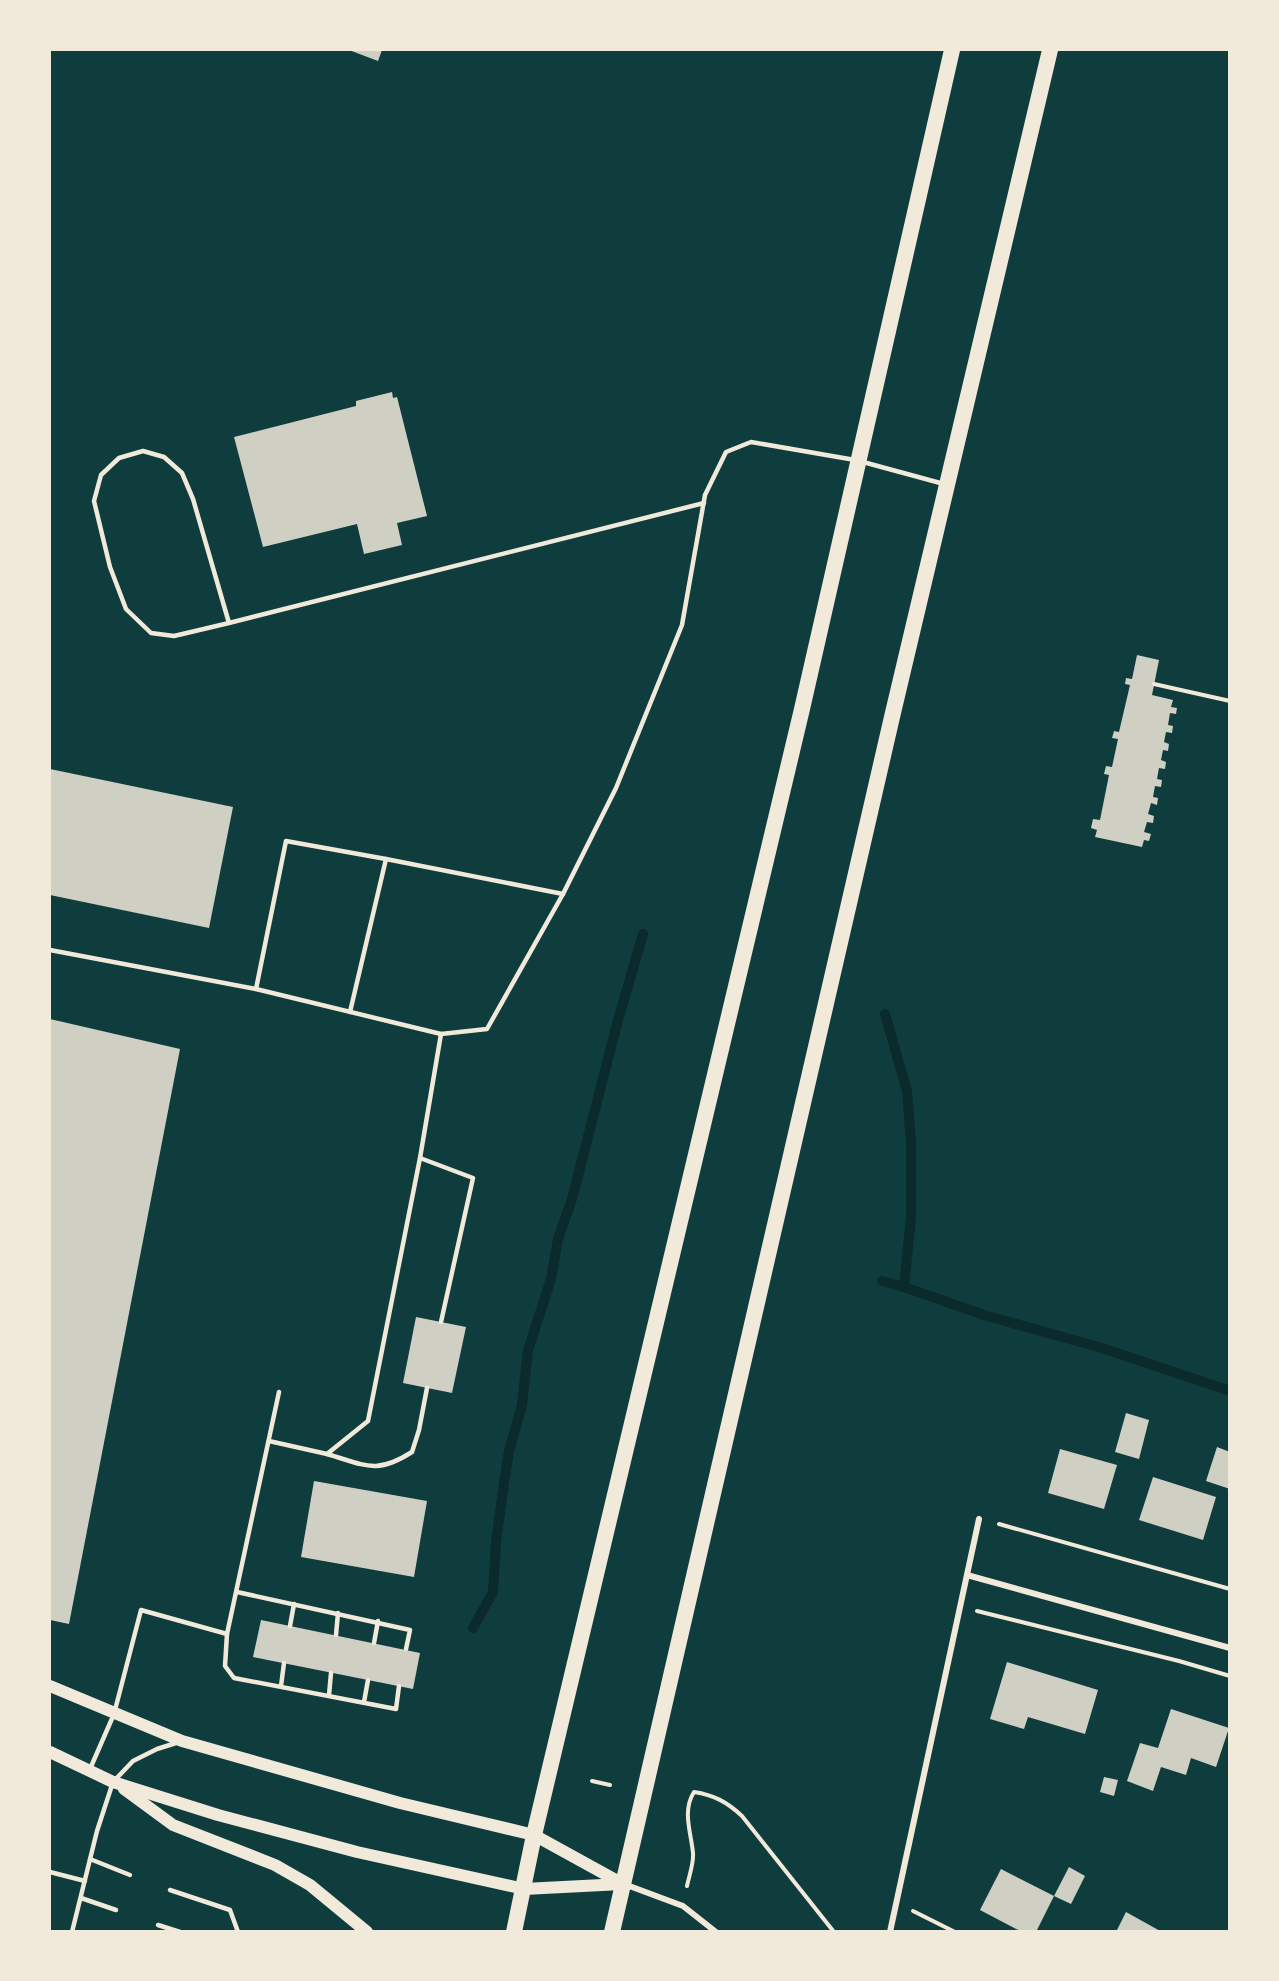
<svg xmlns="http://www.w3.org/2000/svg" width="1279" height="1981" font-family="'PT Sans Narrow',sans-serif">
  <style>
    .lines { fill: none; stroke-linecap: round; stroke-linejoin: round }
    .stream { stroke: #0a2a2b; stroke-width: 10 }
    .building { fill: #cfcfc3 }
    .path { stroke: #f1e9da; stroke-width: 4 }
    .service { stroke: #f1e9da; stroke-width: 4.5 }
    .minor { stroke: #f1e9da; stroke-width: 6 }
    .secondary { stroke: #f1e9da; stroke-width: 12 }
    .trunk { stroke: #f1e9da; stroke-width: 16 }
  </style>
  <rect width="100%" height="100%" fill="#0f3d3e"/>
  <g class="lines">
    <g class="stream">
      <polyline points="885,1014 907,1091 911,1141 911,1217 904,1287"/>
      <polyline points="882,1281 904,1287 984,1315 1102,1348 1230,1391"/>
      <polyline points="473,1628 493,1592 496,1542 504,1483 509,1451 522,1405 528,1350 551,1279 558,1239 572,1199 618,1020 643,934"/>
    </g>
  </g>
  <g class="building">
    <polygon points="349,50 382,50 378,61"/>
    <polygon points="392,392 393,398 397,397 427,516 397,523 402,545 364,554 357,524 263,547 234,437 356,406 356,401"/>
    <polygon points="1137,655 1159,660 1152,695 1173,700 1171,707 1177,708 1176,714 1170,713 1168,725 1173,726 1172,733 1166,732 1164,742 1169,744 1168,751 1163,750 1161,760 1166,762 1165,769 1159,768 1157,779 1162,780 1161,787 1155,786 1153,797 1158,798 1157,805 1151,803 1148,814 1154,816 1153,823 1147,822 1144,832 1151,834 1149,841 1144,840 1142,847 1095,837 1097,830 1091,828 1093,819 1100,820 1109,775 1104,774 1106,766 1112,767 1118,739 1112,738 1114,731 1119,732 1130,685 1125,684 1126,678 1132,679"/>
    <polygon points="50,769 233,807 209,928 50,895"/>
    <polygon points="50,1019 180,1049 69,1624 50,1620"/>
    <polygon points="416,1317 466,1327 452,1393 403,1383"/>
    <polygon points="1126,1413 1149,1420 1139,1459 1115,1452"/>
    <polygon points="1217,1447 1230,1452 1230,1489 1206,1481"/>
    <polygon points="1060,1449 1117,1465 1104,1509 1048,1493"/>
    <polygon points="1153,1477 1216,1497 1203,1540 1139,1520"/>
    <polygon points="314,1481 427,1501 414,1577 301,1557"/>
    <polygon points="261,1620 420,1653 413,1689 253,1657"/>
    <polygon points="1007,1662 1098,1690 1085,1734 1028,1717 1024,1729 990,1719"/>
    <polygon points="1171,1709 1229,1728 1216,1767 1191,1758 1186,1775 1161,1767 1153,1791 1127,1781 1140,1743 1158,1748"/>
    <polygon points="1104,1777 1118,1780 1114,1796 1100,1792"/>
    <polygon points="1069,1867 1085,1876 1071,1904 1054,1896"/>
    <polygon points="1001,1869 1054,1896 1036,1932 1022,1932 980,1910"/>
    <polygon points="1126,1912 1162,1932 1116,1932"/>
  </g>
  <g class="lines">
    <g class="path">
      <polyline points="1154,684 1230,701"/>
      <polyline points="999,1524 1230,1589"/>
      <polyline points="977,1611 1179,1661 1230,1676"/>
      <polyline points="592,1781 610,1785"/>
      <path d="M687,1886C689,1876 694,1863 693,1853C691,1832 682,1811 694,1792C714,1795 727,1802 742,1816L834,1932"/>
      <polyline points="913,1911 955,1932"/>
    </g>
    <g class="service">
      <polyline points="863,462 944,484"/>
      <polyline points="229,623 193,499 182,473 164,457 143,451 119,458 101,475 94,501 110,567 126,609 151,633 174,636 229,623 704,503"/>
      <polyline points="50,950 256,989 441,1034 487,1029 563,894 616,788 682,625 705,495 726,452 751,442 855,460"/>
      <polyline points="256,989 286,841 386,859"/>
      <polyline points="350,1012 386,859 563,894"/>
      <polyline points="420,1158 473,1178 441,1322"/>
      <polyline points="269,1441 327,1454 368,1421 420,1158 441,1034"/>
      <path d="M327,1454C365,1465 376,1475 412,1452L419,1430L427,1388"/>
      <polyline points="237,1592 410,1630 406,1649"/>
      <polyline points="290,1626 294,1604"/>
      <polyline points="227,1634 225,1666 234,1678 396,1709 399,1686"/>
      <polyline points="336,1635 338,1613"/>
      <polyline points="374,1643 378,1621"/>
      <polyline points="281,1686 284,1663"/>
      <polyline points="329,1695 331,1673"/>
      <polyline points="364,1702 368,1680"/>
      <polyline points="90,1769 114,1714 141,1610 227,1634 279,1392"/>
      <polyline points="90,1859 130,1875"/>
      <polyline points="50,1872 85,1881"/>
      <polyline points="170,1890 230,1910 238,1932"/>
      <polyline points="81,1898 116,1910"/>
      <polyline points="158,1925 180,1932"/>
      <polyline points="72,1932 97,1831 113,1782 133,1761 157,1749 176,1743"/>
    </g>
    <g class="minor">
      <polyline points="967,1575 1230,1648"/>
      <polyline points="624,1884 683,1906 716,1932"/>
      <polyline points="890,1932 979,1519"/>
    </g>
    <g class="secondary">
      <polyline points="50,1686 182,1741 400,1803 534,1835 623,1884"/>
      <polyline points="50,1752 113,1782 218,1815 357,1852 524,1889 622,1884"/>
      <polyline points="124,1789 173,1825 275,1865 310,1885 367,1932"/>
    </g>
    <g class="trunk">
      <polyline points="514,1932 534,1835 802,709 952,50"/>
      <polyline points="612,1932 892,717 1050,50"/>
    </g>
  </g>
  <rect width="1279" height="1981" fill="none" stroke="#f1e9da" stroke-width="102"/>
</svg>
